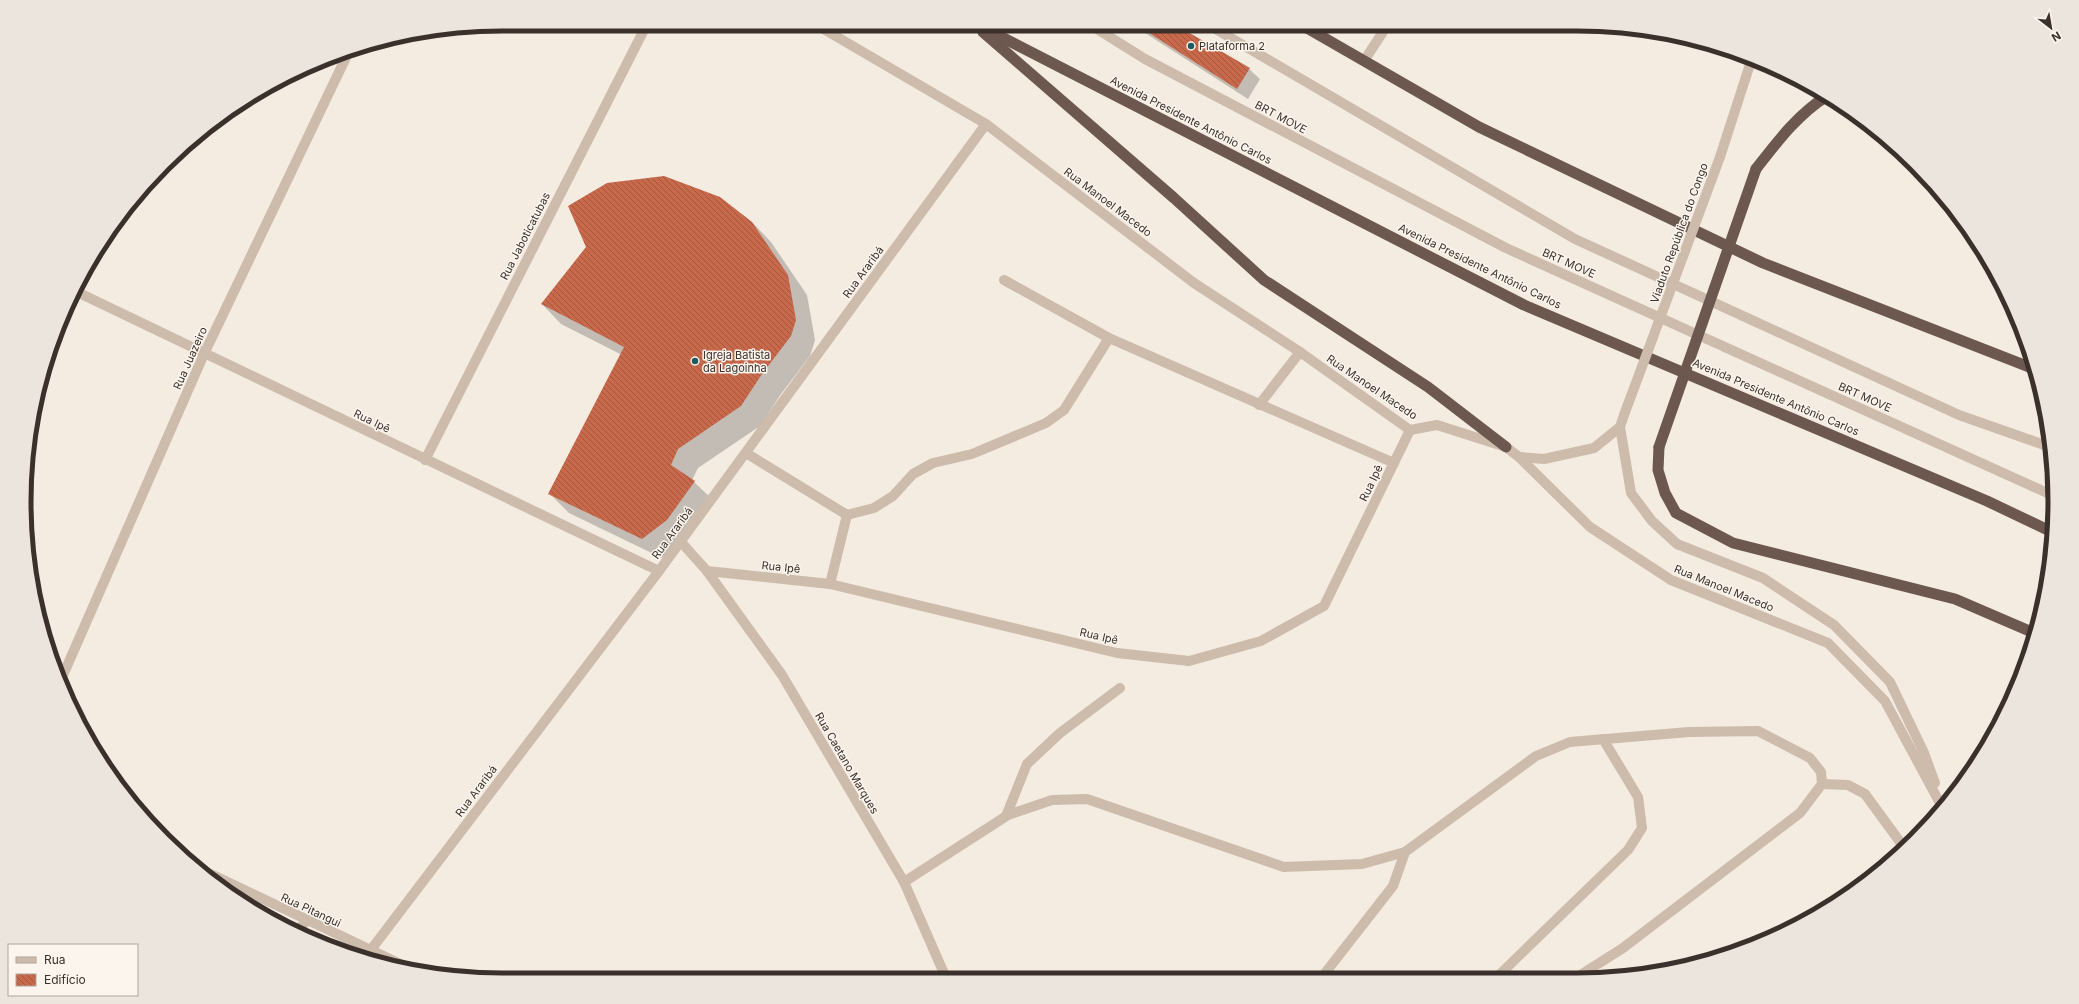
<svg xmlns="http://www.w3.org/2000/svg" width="2079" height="1004" font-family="Inter,sans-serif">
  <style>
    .shadow { fill: #0003 }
    .building { fill: url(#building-back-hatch) }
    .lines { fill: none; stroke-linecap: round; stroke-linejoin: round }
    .service { stroke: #cdbbac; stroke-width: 10 }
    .minor { stroke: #cdbbac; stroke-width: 10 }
    .tertiary { stroke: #cdbbac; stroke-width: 10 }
    .trunk { stroke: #6c584f; stroke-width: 11 }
    .tertiary-bridge { stroke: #cdbbac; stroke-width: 10 }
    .trunk-bridge { stroke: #6c584f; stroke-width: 11 }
    .poi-dot { fill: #1f5a5e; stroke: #fbf5ee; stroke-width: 1.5 }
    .labels { text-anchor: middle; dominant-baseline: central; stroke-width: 3; stroke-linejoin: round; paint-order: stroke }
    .poi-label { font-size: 11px; fill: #3b302b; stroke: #fbf5ee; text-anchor: start }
    .street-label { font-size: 11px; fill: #3b302b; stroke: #fbf5ee }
    .rim { fill: none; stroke: #3b302b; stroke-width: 5 }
  </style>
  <defs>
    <pattern id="building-back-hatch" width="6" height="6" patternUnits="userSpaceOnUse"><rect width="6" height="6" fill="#c8694b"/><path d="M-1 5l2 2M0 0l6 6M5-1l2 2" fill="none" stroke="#a4573f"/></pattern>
  </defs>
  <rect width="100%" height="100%" fill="#f4ebe1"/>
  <g class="shadow">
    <polygon points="1131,24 1172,24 1249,69 1260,79 1248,99"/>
    <polygon points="752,222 771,242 807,295 815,340 810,356 781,394 760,426 698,468 692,480 714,501 686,539 662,558 569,513 550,494 622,355 561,324 542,304"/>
  </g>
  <g class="building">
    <polygon points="1135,24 1174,24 1250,68 1237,89"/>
    <polygon points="664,176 720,197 752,222 788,275 796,320 791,336 762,374 741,406 678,449 671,465 695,481 667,520 642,539 548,494 624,347 541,304 586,247 568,206 607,183"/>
  </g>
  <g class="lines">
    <g class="service">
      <polyline points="1089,24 1145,59 1506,248 2054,496"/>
      <polyline points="1207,24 1575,239 1959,415 2050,447"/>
      <polyline points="1364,61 1388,24"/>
      <polyline points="1004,280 1109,338 1394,463"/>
      <polyline points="1259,405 1300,352"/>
      <polyline points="746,453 847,515 874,508 893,496 913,474 933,463 972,454 1046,423 1064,410 1109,338"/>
      <polyline points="830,584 847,515"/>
      <polyline points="1822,784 1848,785 1865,794 1903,846"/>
      <polyline points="1006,816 1027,764 1060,733 1120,688"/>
      <polyline points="904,882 1008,815 1052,800 1087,799 1284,867 1362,864 1405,852 1536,756 1570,742 1689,732 1758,731 1810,758 1821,772 1822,784 1800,813 1623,948 1579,976"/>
      <polyline points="1498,976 1628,850 1642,828 1638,797 1603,739"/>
      <polyline points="1322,977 1393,886 1405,852"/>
    </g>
    <g class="minor">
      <polyline points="75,291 659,571"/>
      <polyline points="425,460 647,24"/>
      <polyline points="681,542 707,571 830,584 1117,653 1189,661 1261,641 1324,606 1410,430"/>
      <polyline points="707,571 782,675 904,882 946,978"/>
      <polyline points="60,682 204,354 350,49"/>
      <polyline points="297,932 306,921"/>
      <polyline points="370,951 659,571 986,124"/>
    </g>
    <g class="tertiary">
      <polyline points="815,24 986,124 1194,283 1300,352 1410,430 1437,425 1506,447 1519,457 1590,527 1671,580 1828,643 1885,701 1942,807"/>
      <polyline points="1720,157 1752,58"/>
      <polyline points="1624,415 1620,427 1631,493 1652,521 1677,544 1763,578 1834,625 1890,682 1924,753 1935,783"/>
      <polyline points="1519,457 1544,459 1594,448 1620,427"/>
      <polyline points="198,868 415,971"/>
    </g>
    <g class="trunk">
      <polyline points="976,24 1524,305 1987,501 2052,532"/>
      <polyline points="1300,24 1479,127 1763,263 2034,369"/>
      <polyline points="983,32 1174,198 1264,280 1428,387 1506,447"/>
      <path d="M1756,169C1777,142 1798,114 1827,96"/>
      <polyline points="1659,447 1658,470 1665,493 1676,513 1733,543 1955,599 2034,633"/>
    </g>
    <polyline class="tertiary-bridge" points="1624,415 1720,157"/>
    <polyline class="trunk-bridge" points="1659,447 1756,169"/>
  </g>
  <g class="poi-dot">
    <circle cx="1191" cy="46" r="4"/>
    <circle cx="695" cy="361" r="4"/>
  </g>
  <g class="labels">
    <g class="poi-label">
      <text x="1199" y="46">Plataforma 2</text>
      <text x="703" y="355">Igreja Batista<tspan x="703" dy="13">da Lagoinha</tspan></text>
    </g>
    <g class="street-label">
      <text transform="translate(1281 117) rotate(28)">BRT MOVE</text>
      <text transform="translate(1191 120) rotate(27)">Avenida Presidente Antônio Carlos</text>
      <text transform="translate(1108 202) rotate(37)">Rua Manoel Macedo</text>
      <text transform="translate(1679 233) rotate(-70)">Viaduto República do Congo</text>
      <text transform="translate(525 236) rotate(-63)">Rua Jaboticatubas</text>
      <text transform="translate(1569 263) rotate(24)">BRT MOVE</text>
      <text transform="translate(1480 266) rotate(26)">Avenida Presidente Antônio Carlos</text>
      <text transform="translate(863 272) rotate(-54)">Rua Araribá</text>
      <text transform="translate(190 358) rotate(-66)">Rua Juazeiro</text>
      <text transform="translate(1372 387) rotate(34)">Rua Manoel Macedo</text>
      <text transform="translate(1776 397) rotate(23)">Avenida Presidente Antônio Carlos</text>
      <text transform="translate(1865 397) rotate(24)">BRT MOVE</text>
      <text transform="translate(372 421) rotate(26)">Rua Ipê</text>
      <text transform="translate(1371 483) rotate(-64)">Rua Ipê</text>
      <text transform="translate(672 533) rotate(-54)">Rua Araribá</text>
      <text transform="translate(781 567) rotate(6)">Rua Ipê</text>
      <text transform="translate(1724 588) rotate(22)">Rua Manoel Macedo</text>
      <text transform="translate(1099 636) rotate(13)">Rua Ipê</text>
      <text transform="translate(847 763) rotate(60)">Rua Caetano Marques</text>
      <text transform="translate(476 791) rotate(-53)">Rua Araribá</text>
      <text transform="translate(311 910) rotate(25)">Rua Pitangui</text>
    </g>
  </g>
  <path d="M0 0H2079V1004H0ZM502 31H1577A471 471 0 0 1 2048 502V502A471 471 0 0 1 1577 973H502A471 471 0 0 1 31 502V502A471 471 0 0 1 502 31Z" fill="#ece5de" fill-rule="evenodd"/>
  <path class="rim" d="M502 31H1577A471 471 0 0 1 2048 502V502A471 471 0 0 1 1577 973H502A471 471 0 0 1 31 502V502A471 471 0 0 1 502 31Z"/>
  <rect x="8" y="944" width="130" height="52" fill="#fbf5ee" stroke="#aea6a0"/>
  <rect x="16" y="957" width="20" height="6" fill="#cdbbac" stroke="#aea6a0"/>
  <text x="44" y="964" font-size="12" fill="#3b302b">Rua</text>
  <rect x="16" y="974" width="20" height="12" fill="url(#building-back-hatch)" stroke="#aea6a0"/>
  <text x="44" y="984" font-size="12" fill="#3b302b">Edifício</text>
  <g transform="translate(2051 28) rotate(149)" stroke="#fbf5ee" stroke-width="3" paint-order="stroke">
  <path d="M0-3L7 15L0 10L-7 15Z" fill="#3b302b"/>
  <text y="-6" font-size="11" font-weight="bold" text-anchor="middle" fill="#3b302b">N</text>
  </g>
</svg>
